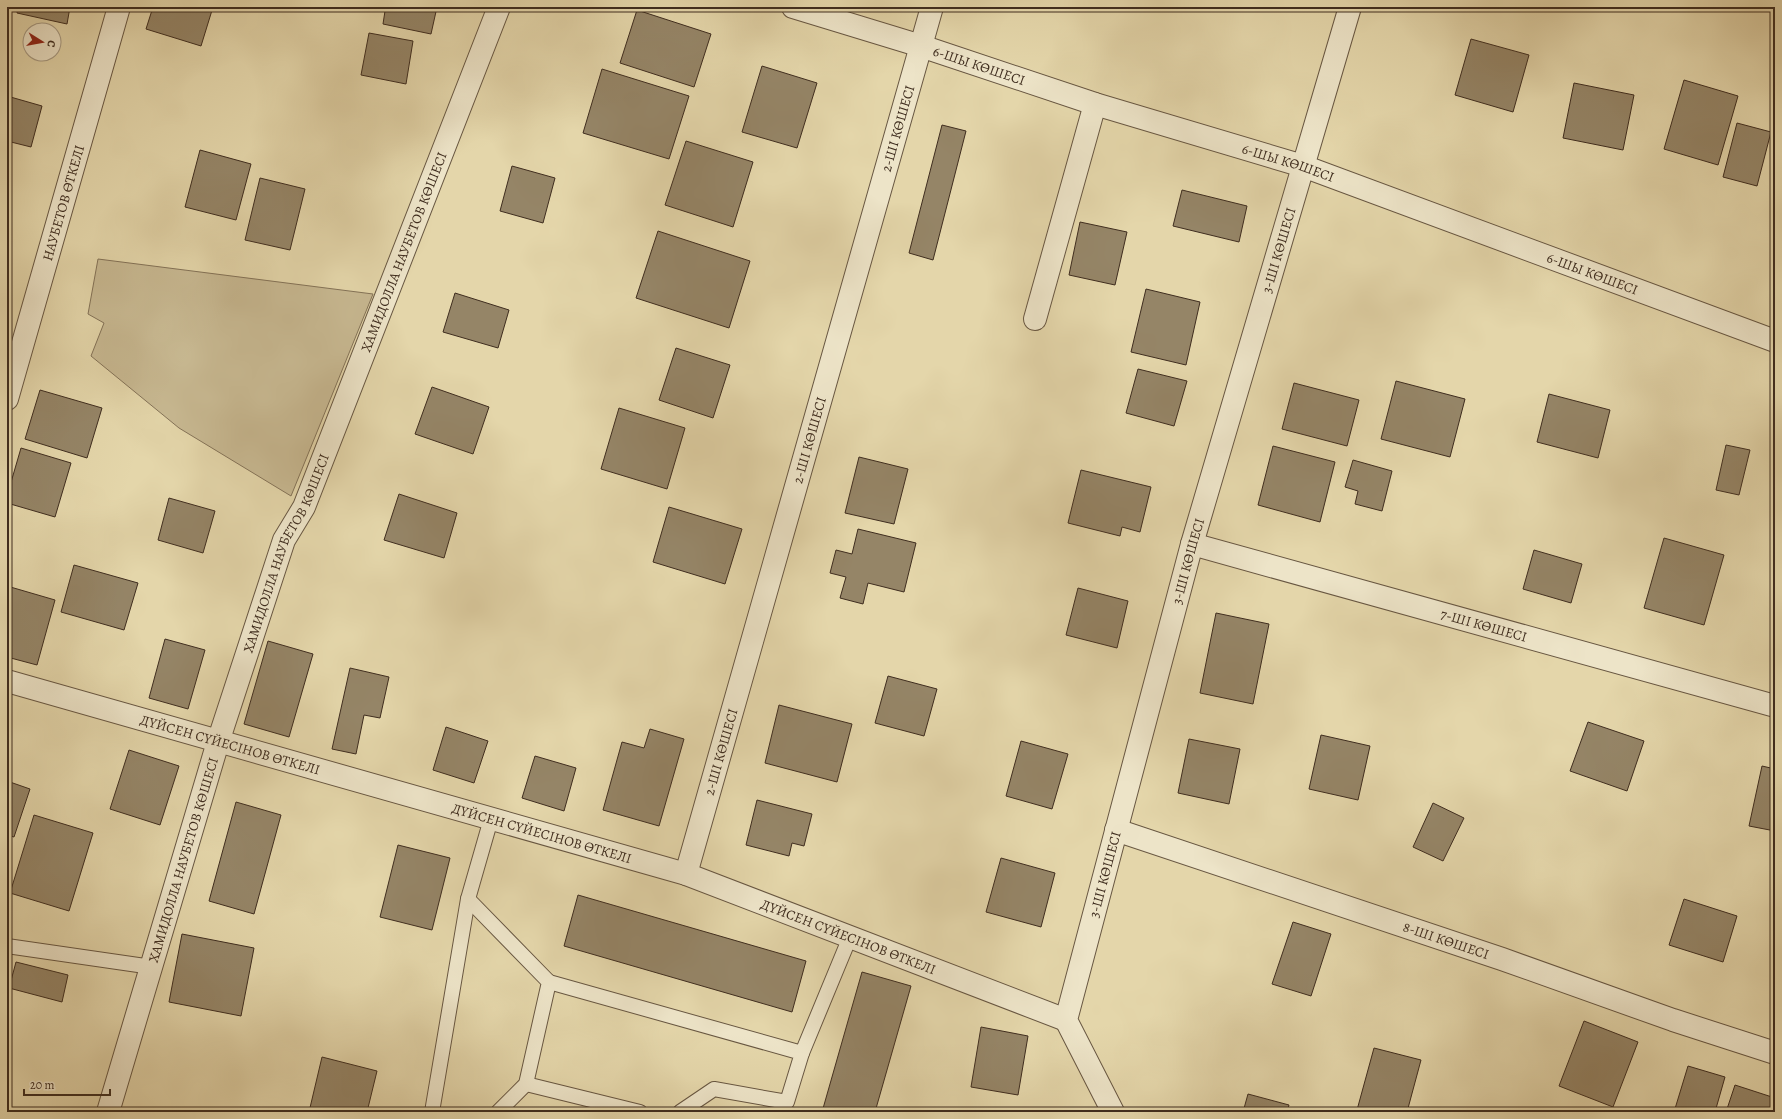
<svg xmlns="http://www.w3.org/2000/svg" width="1782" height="1119" font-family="Alegreya,serif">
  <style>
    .green { fill: #c8b992; stroke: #847358 }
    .building { fill: #958567; stroke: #3f2d1f }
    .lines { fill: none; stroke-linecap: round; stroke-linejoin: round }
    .lane-casing { stroke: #685742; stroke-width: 16 }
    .street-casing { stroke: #685742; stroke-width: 24 }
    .lane { stroke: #ede4c8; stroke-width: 14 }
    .street { stroke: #ede4c8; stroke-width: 22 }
    .labels { text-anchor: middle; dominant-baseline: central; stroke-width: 3; stroke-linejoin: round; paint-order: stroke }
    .street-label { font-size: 14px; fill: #3f2d1f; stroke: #ede4c8 }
  </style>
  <rect width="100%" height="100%" fill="#e4d6aa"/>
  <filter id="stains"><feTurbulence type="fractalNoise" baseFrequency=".005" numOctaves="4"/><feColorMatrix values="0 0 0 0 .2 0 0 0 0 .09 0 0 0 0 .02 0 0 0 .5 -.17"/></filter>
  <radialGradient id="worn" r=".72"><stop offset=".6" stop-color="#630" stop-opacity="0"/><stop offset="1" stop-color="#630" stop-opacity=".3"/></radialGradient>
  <polygon class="green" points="98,259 373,294 291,496 179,428 91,356 104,323 88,314"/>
  <g class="building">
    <polygon points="18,7 70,7 67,24 17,13"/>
    <polygon points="153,7 213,7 201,46 146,29"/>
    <polygon points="375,7 437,7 431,34 383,24 385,11 375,9"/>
    <polygon points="637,10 711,34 694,87 620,63"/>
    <polygon points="369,33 413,41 406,84 361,75"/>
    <polygon points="1471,39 1529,55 1513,112 1455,95"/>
    <polygon points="762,66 817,83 797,148 742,132"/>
    <polygon points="602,69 689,96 669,159 583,133"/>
    <polygon points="1684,80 1738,96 1718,165 1664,149"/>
    <polygon points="1574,83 1634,95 1623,150 1563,138"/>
    <polygon points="7,96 42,106 31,147 7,141"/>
    <polygon points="1737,123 1771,132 1757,186 1723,177"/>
    <polygon points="942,125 966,131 933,260 909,253"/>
    <polygon points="686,141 753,162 733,227 665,205"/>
    <polygon points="200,150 251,164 236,220 185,207"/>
    <polygon points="512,166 555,178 543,223 500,211"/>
    <polygon points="260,178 305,189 290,250 245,240"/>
    <polygon points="1182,190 1247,206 1239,242 1173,226"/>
    <polygon points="1080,222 1127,232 1115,285 1069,275"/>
    <polygon points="658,231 750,261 729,328 636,298"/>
    <polygon points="1146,289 1200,302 1186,365 1131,352"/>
    <polygon points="455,293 509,310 498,348 443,332"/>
    <polygon points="676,348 730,365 713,418 659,400"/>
    <polygon points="1138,369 1187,381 1174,426 1126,413"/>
    <polygon points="1396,381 1465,399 1450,457 1381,439"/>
    <polygon points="1294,383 1359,400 1347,446 1282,429"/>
    <polygon points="432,387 489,407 473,454 415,434"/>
    <polygon points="40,390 102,408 87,458 25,439"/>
    <polygon points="1549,394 1610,410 1598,458 1537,442"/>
    <polygon points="619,408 685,428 667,489 601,469"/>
    <polygon points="1726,445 1750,450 1739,495 1716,490"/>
    <polygon points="1273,446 1335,462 1320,522 1258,505"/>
    <polygon points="21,448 71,463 55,517 7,503 7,496"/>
    <polygon points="859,457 908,469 894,524 845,513"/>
    <polygon points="1353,460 1392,471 1382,511 1355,504 1358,491 1345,487"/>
    <polygon points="1081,470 1151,487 1140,532 1122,527 1120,536 1068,523"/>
    <polygon points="399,494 457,513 444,558 384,540"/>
    <polygon points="169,498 215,511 203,553 158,540"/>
    <polygon points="669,507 742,529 725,584 653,562"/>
    <polygon points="858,529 916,543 904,592 868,583 863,604 840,598 846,577 830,573 836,550 852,554"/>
    <polygon points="1664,538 1724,555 1704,625 1644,608"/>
    <polygon points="1534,550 1582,564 1571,603 1523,589"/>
    <polygon points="74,565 138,583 124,630 61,612"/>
    <polygon points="7,586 55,600 37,665 7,657"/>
    <polygon points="1078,588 1128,601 1117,648 1066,635"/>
    <polygon points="1216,613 1269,624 1253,704 1200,693"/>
    <polygon points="165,639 205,650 188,709 149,698"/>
    <polygon points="268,641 313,654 289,737 244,724"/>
    <polygon points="350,668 389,677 380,718 364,715 356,754 332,749"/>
    <polygon points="888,676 937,689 924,736 875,723"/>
    <polygon points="779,705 852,724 837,782 765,763"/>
    <polygon points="1588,722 1644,741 1627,791 1570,771"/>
    <polygon points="446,727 488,741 474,783 433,770"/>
    <polygon points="650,729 684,739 659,826 603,810 622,742 644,748"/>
    <polygon points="1321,735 1370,746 1358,800 1309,789"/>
    <polygon points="1189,739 1240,749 1229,804 1178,793"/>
    <polygon points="1021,741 1068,754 1052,809 1006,796"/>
    <polygon points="129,750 179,766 160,825 110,809"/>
    <polygon points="535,756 576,768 564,811 522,798"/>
    <polygon points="1762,766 1775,769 1775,831 1749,826"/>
    <polygon points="7,781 30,789 14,837 7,835"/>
    <polygon points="757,800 812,814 804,846 792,843 789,856 746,845"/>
    <polygon points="236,802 281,815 254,914 209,901"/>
    <polygon points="1433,803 1464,818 1443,861 1413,847"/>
    <polygon points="34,815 93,833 69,911 10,893"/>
    <polygon points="398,845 450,858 432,930 380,917"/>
    <polygon points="1001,858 1055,873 1041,927 986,912"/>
    <polygon points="578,895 806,961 792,1012 564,946"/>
    <polygon points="1684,899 1737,916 1723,962 1669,945"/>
    <polygon points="1293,922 1331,934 1311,996 1272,984"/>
    <polygon points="182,934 254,948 241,1016 169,1002"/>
    <polygon points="16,962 68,975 62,1002 9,988"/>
    <polygon points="862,972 911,986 875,1112 822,1112"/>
    <polygon points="1584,1021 1638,1042 1613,1107 1559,1086"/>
    <polygon points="981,1027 1028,1036 1018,1095 971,1087"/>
    <polygon points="1374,1048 1421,1060 1407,1112 1364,1112 1357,1110"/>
    <polygon points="322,1057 377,1071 367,1112 309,1112"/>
    <polygon points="1688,1066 1725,1077 1715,1112 1674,1112"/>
    <polygon points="1735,1085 1775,1098 1775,1112 1726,1112"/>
    <polygon points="1248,1094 1289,1105 1287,1112 1243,1112"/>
  </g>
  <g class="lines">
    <defs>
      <g id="lane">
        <polyline points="468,899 549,982 526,1084 498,1112"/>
        <polyline points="7,946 152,967"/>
        <polyline points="549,982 802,1053 787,1102 714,1089 680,1112"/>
        <polyline points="802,1053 850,937"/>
        <polyline points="526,1084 640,1112"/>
        <polyline points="432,1112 468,899 491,819"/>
      </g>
      <g id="street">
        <path id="s1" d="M793,7L921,46L1095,104L1303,166L1775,341"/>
        <polyline points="1035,319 1095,104"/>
        <path id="s2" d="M7,399L119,7"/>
        <path id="s3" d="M1192,544L1775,706"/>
        <path id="s4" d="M7,681L686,874L1066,1020"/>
        <path id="s5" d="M1116,830L1502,959L1673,1020L1775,1053"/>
        <path id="s6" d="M686,874L932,7"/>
        <path id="s7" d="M108,1112L218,742L284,540L304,507L499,7"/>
        <path id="s8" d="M1113,1112L1066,1020L1192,544L1350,7"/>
      </g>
    </defs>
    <use href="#lane" class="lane-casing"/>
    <use href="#street" class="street-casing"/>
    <use href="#lane" class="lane"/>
    <use href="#street" class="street"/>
  </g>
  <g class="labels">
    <g class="street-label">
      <text stroke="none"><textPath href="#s1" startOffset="195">6-ШЫ КӨШЕСІ</textPath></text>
      <text stroke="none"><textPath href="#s6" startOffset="775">2-ШІ КӨШЕСІ</textPath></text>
      <text stroke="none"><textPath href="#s1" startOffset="519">6-ШЫ КӨШЕСІ</textPath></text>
      <text stroke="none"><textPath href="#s2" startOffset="204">НАУБЕТОВ ӨТКЕЛІ</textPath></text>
      <text stroke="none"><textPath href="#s8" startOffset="902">3-ШІ КӨШЕСІ</textPath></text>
      <text stroke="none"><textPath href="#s7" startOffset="911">ХАМИДОЛЛА НАУБЕТОВ КӨШЕСІ</textPath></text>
      <text stroke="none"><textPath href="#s1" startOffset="843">6-ШЫ КӨШЕСІ</textPath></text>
      <text stroke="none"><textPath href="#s6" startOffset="451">2-ШІ КӨШЕСІ</textPath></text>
      <text stroke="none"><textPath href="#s7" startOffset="587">ХАМИДОЛЛА НАУБЕТОВ КӨШЕСІ</textPath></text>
      <text stroke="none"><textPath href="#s8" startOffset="578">3-ШІ КӨШЕСІ</textPath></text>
      <text stroke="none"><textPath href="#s3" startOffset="303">7-ШІ КӨШЕСІ</textPath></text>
      <text stroke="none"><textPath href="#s4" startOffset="232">ДҮЙСЕН СҮЙЕСІНОВ ӨТКЕЛІ</textPath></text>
      <text stroke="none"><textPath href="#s6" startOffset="127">2-ШІ КӨШЕСІ</textPath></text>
      <text stroke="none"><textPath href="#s4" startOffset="556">ДҮЙСЕН СҮЙЕСІНОВ ӨТКЕЛІ</textPath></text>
      <text stroke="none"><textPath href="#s7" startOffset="263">ХАМИДОЛЛА НАУБЕТОВ КӨШЕСІ</textPath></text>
      <text stroke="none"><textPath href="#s8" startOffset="254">3-ШІ КӨШЕСІ</textPath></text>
      <text stroke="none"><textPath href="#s4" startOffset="880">ДҮЙСЕН СҮЙЕСІНОВ ӨТКЕЛІ</textPath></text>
      <text stroke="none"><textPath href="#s5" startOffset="348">8-ШІ КӨШЕСІ</textPath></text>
    </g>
  </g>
  <rect width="1782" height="1119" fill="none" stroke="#e4d6aa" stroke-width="24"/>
  <rect x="8" y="8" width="1766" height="1103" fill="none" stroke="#3f2d1f" stroke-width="2"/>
  <rect x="12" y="12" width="1758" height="1095" fill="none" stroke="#3f2d1f"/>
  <g transform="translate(42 42) rotate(101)"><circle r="19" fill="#ede4c8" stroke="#a79b84"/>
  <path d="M0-3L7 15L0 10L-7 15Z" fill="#8f2418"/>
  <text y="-6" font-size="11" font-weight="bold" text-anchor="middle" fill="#3f2d1f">С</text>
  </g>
  <path d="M24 1089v6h86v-6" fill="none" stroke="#3f2d1f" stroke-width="2"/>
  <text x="30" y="1089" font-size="12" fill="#3f2d1f" stroke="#ede4c8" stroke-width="3" paint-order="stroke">20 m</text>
  <rect width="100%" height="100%" filter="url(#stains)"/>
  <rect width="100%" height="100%" fill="url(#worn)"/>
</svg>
